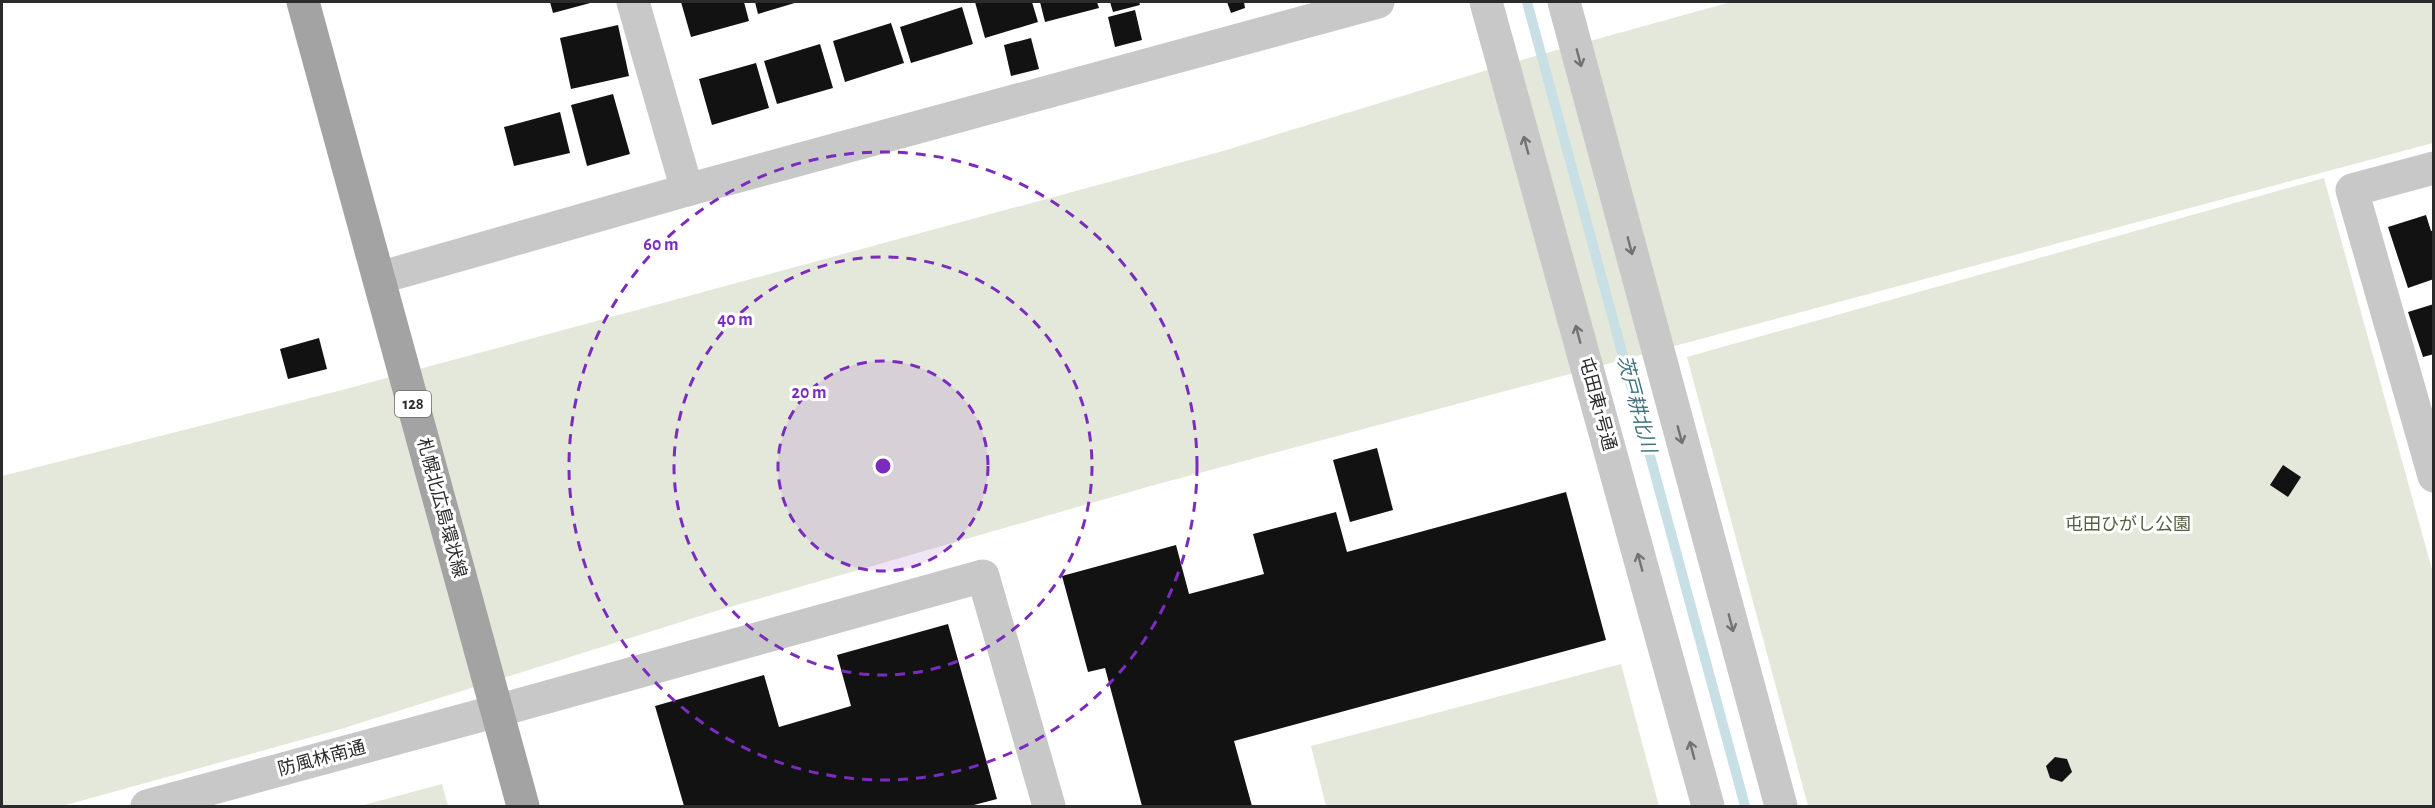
<svg xmlns="http://www.w3.org/2000/svg" width="2435" height="808" font-family="'Alegreya Sans','Noto Sans JP',sans-serif">
  <style>
    .green { fill: #e4e8da }
    .lines { fill: none; stroke-linecap: round; stroke-linejoin: round }
    .stream { stroke: #c8dfe5; stroke-width: 10 }
    .building { fill: #121212 }
    .minor { stroke: #c8c8c8; stroke-width: 33 }
    .tertiary { stroke: #c8c8c8; stroke-width: 33 }
    .primary { stroke: #a3a3a3; stroke-width: 33 }
    .oneway { stroke: #727272 }
    .ring { fill: none; stroke: #7b2cbf; stroke-width: 3; stroke-dasharray: 10 8 }
    .labels { text-anchor: middle; dominant-baseline: central; stroke-width: 6; stroke-linejoin: round; paint-order: stroke }
    .shield { fill: #fff; stroke: #6b6b6b; stroke-width: 1.5 }
    .shield-label { font-size: 16px; font-weight: bold; fill: #2b2b2b }
    .street-label { font-size: 18px; fill: #2b2b2b; stroke: #fff }
    .park-label { font-size: 18px; fill: #54613f; stroke: #fff }
    .water-label { font-size: 20px; font-style: italic; fill: #447482; stroke: #fff }
    .centre { fill: #7b2cbf; stroke: #fff; stroke-width: 3 }
    .ring-label { font-size: 18px; text-anchor: middle; font-weight: bold; fill: #7b2cbf; stroke: #fff; stroke-width: 6; stroke-linejoin: round; paint-order: stroke }
  </style>
  <rect width="100%" height="100%" fill="#fff"/>
  <g class="green">
    <polygon points="1731,2 2433,2 2433,143 1147,487 716,611 341,729 62,806 2,806 2,476 342,390 1223,151 1507,64"/>
    <polygon points="2324,178 2433,573 2433,806 1808,806 1687,357"/>
    <polygon points="1621,664 1659,806 1326,806 1311,746"/>
    <polygon points="442,784 448,806 360,806"/>
  </g>
  <g class="lines">
    <polyline class="stream" points="1527,2 1745,806"/>
  </g>
  <g class="building">
    <polygon points="550,2 594,2 553,13"/>
    <polygon points="681,2 744,2 749,21 691,37"/>
    <polygon points="755,2 798,2 758,14"/>
    <polygon points="975,2 1032,2 1038,22 985,38"/>
    <polygon points="1040,2 1097,2 1099,8 1045,22"/>
    <polygon points="1110,2 1139,2 1140,5 1113,12"/>
    <polygon points="1227,2 1244,2 1245,8 1231,13"/>
    <polygon points="962,7 973,44 911,63 900,27"/>
    <polygon points="1135,10 1142,40 1115,47 1108,17"/>
    <polygon points="891,23 904,63 845,82 833,41"/>
    <polygon points="618,25 629,76 571,89 560,38"/>
    <polygon points="1031,38 1039,69 1011,76 1004,45"/>
    <polygon points="820,44 833,88 777,104 764,61"/>
    <polygon points="756,63 769,108 712,125 699,79"/>
    <polygon points="613,94 630,154 587,166 571,105"/>
    <polygon points="560,112 570,153 514,166 504,127"/>
    <polygon points="2426,215 2431,231 2434,230 2434,279 2408,288 2388,227"/>
    <polygon points="2434,304 2434,354 2423,357 2408,312"/>
    <polygon points="319,338 327,369 288,379 280,349"/>
    <polygon points="1377,448 1393,510 1350,522 1333,460"/>
    <polygon points="2283,465 2301,477 2288,497 2270,485"/>
    <polygon points="1566,492 1606,640 1234,741 1252,806 1142,806 1105,668 1088,672 1062,576 1176,545 1189,594 1264,574 1253,534 1336,512 1347,552"/>
    <polygon points="948,624 997,799 970,806 684,806 655,706 764,675 779,727 851,706 837,655"/>
    <polygon points="2055,757 2067,759 2072,772 2062,782 2050,778 2046,766"/>
  </g>
  <g class="lines">
    <g class="minor">
      <polyline points="633,2 687,190"/>
      <polyline points="2434,168 2352,190 2434,476"/>
      <polyline points="379,278 687,190 1378,2"/>
      <polyline points="497,711 983,576 1049,806"/>
    </g>
    <g class="tertiary">
      <polyline points="1486,2 1708,806"/>
      <polyline points="1564,2 1781,806"/>
      <polyline points="147,806 497,711"/>
    </g>
    <polyline class="primary" points="303,2 523,806"/>
  </g>
  <defs><path id="oneway-shaft" d="M-6 0H5M1.5-3L5.5 0L1.5 3" fill="none" stroke-width="1.6" stroke-linecap="round" stroke-linejoin="round" transform="scale(1.5)"/></defs>
  <g class="oneway">
    <use href="#oneway-shaft" transform="translate(1579 58) rotate(75)"/>
    <use href="#oneway-shaft" transform="translate(1526 145) rotate(-105)"/>
    <use href="#oneway-shaft" transform="translate(1630 246) rotate(75)"/>
    <use href="#oneway-shaft" transform="translate(1578 334) rotate(-105)"/>
    <use href="#oneway-shaft" transform="translate(1680 435) rotate(75)"/>
    <use href="#oneway-shaft" transform="translate(1640 562) rotate(-105)"/>
    <use href="#oneway-shaft" transform="translate(1731 623) rotate(75)"/>
    <use href="#oneway-shaft" transform="translate(1692 750) rotate(-105)"/>
  </g>
  <circle cx="883" cy="466" r="105" fill="#7b2cbf" fill-opacity=".12"/>
  <g class="ring">
    <circle cx="883" cy="466" r="105"/>
    <circle cx="883" cy="466" r="209"/>
    <circle cx="883" cy="466" r="314"/>
  </g>
  <g class="labels">
    <rect class="shield" x="395" y="391" width="36" height="26" rx="4.5"/>
    <g class="shield-label">
      <text x="413" y="404">128</text>
    </g>
    <g class="street-label">
      <text transform="translate(1597 404) rotate(75)">屯田東1号通</text>
      <text transform="translate(441 508) rotate(75)">札幌北広島環状線</text>
      <text transform="translate(322 759) rotate(-15)">防風林南通</text>
    </g>
    <g class="park-label">
      <text x="2128" y="525">屯田ひがし公園</text>
    </g>
    <g class="water-label">
      <text transform="translate(1636 404) rotate(75)">茨戸耕北川</text>
    </g>
  </g>
  <circle cx="883" cy="466" r="9" class="centre"/>
  <g class="ring-label">
    <text x="661" y="250">60 m</text>
    <text x="735" y="325">40 m</text>
    <text x="809" y="398">20 m</text>
  </g>
  <rect width="2435" height="808" fill="none" stroke="#2b2b2b" stroke-width="6"/>
</svg>
